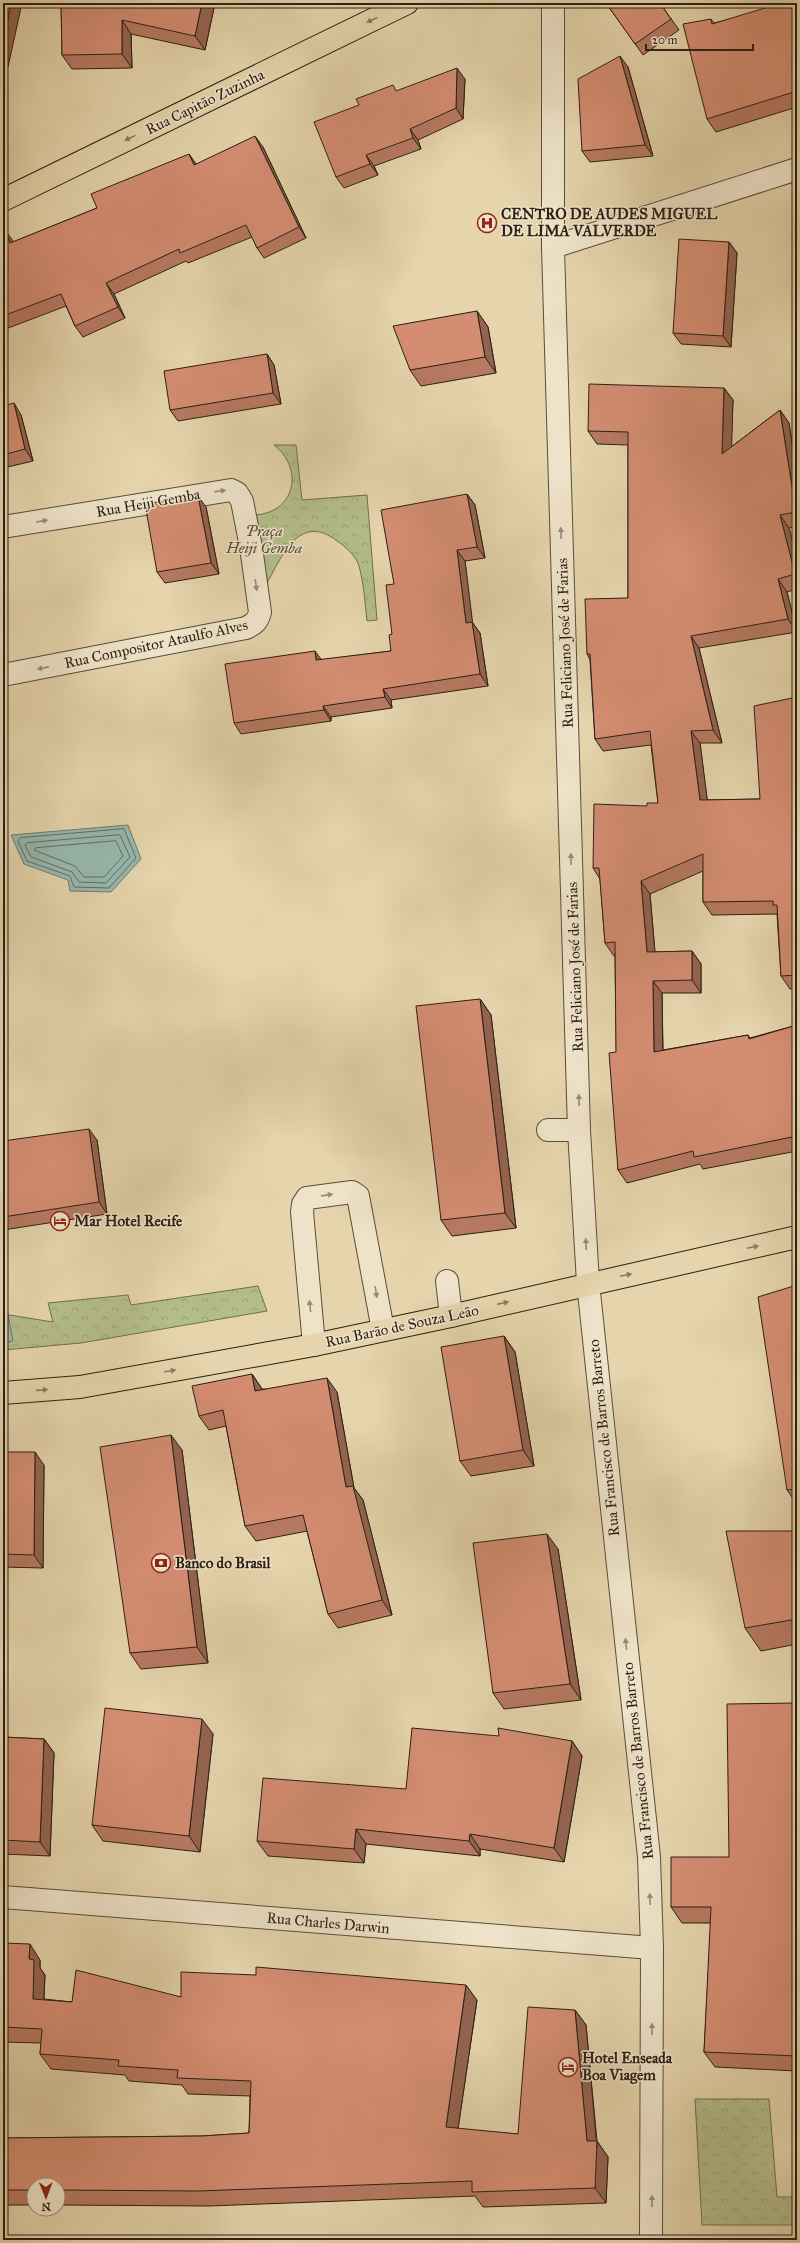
<svg xmlns="http://www.w3.org/2000/svg" width="800" height="2243" font-family="'IM FELL Great Primer',serif">
  <style>
    .forest { fill: url(#forest-crowns); stroke: #706e50 }
    .water { fill: #96b8ae; stroke: #6c7b71 }
    .lines { fill: none; stroke-linecap: round; stroke-linejoin: round }
    .shore { stroke: #616c62; stroke-width: 1 }
    .minor-casing { stroke: #5a4c3b; stroke-width: 24 }
    .major-casing { stroke: #2c1f15; stroke-width: 24 }
    .minor { stroke: #eee3c9; stroke-width: 22 }
    .major { stroke: #e5d4ac; stroke-width: 22 }
    .wall { fill: #b67962; stroke: #2c1f15 }
    .shaded-wall { fill: #946350; stroke: #2c1f15 }
    .building { fill: #d48d72; stroke: #2c1f15 }
    .oneway { fill: #887a60 }
    .oneway2 { fill: #978b78 }
    .labels { text-anchor: middle; dominant-baseline: central; stroke-width: 3; stroke-linejoin: round; paint-order: stroke }
    .street-label { font-size: 15px; fill: #2c1f15; stroke: #eee3c9 }
    .poi-label { font-size: 15px; font-weight: bold; fill: #2c1f15; stroke: #eee3c9; text-anchor: start }
    .park-label { font-size: 15px; font-style: italic; fill: #544e38; stroke: #eee3c9 }
  </style>
  <defs>
    <pattern id="forest-crowns" width="20" height="18" patternUnits="userSpaceOnUse"><rect width="20" height="18" fill="#b3bd8a"/><path d="M2 6a3 3 0 1 1 6 0M12 15a3 3 0 1 1 6 0" fill="none" stroke="#9aa276"/></pattern>
  </defs>
  <rect width="100%" height="100%" fill="#e5d4ac"/>
  <filter id="stains"><feTurbulence type="fractalNoise" baseFrequency=".005" numOctaves="4"/><feColorMatrix values="0 0 0 0 .2 0 0 0 0 .09 0 0 0 0 .02 0 0 0 .5 -.17"/></filter>
  <radialGradient id="worn" r=".72"><stop offset=".6" stop-color="#630" stop-opacity="0"/><stop offset="1" stop-color="#630" stop-opacity=".3"/></radialGradient>
  <g class="forest">
    <path d="M274,445H296L302,500L367,495L377,620L367,621C365,604 364,584 359,566C356,556 346,547 337,541C299,511 281,558 266,585L253,515C295,514 305,469 274,445Z"/>
    <polygon points="258,1286 267,1311 81,1343 3,1350 3,1314 53,1322 48,1303 128,1295 131,1305"/>
    <polygon points="695,2099 769,2099 777,2197 797,2197 797,2225 702,2225"/>
  </g>
  <g class="water">
    <polygon points="128,825 141,859 111,892 70,891 68,880 24,864 11,835"/>
    <polygon points="3,1288 13,1341 3,1343"/>
  </g>
  <g class="lines">
    <g class="shore">
      <polygon points="124,829 136,858 109,888 74,887 70,876 27,861 18,841 20,838"/>
      <polygon points="120,835 130,857 106,883 79,882 72,872 31,857 25,845 27,843"/>
      <polygon points="116,841 123,856 104,877 84,877 75,866 34,850 36,848"/>
    </g>
    <defs>
      <g id="minor">
        <polyline points="553,3 553,247 579,1130 588,1283 649,1857 652,1948 651,2240"/>
        <polyline points="553,247 797,169"/>
        <path d="M3,527L231,490L237,493L242,501L251,547L260,612C258,621 254,624 246,628L3,675"/>
        <polyline points="548,1130 579,1130"/>
        <polyline points="447,1281 451,1316"/>
        <polyline points="314,1345 302,1212 303,1204 307,1198 352,1192 358,1196 383,1330"/>
        <polyline points="3,1897 652,1948"/>
      </g>
      <g id="major">
        <polyline points="3,200 407,3"/>
        <polyline points="3,1393 80,1387 314,1345 451,1316 797,1237"/>
      </g>
    </defs>
    <use href="#minor" class="minor-casing"/>
    <use href="#major" class="major-casing"/>
    <use href="#minor" class="minor"/>
    <use href="#major" class="major"/>
  </g>
  <g class="wall">
    <polygon points="3,3 8,67 3,66"/>
    <polygon points="61,3 215,3 205,50 131,34 132,68 72,69 62,55"/>
    <polygon points="606,3 660,3 679,30 643,55"/>
    <polygon points="797,3 797,107 716,132 707,119 711,19 714,23"/>
    <polygon points="628,67 653,156 590,162 582,151"/>
    <polygon points="465,79 463,119 418,140 421,149 374,166 378,175 344,188 336,177 398,91"/>
    <polygon points="263,147 306,238 264,258 257,248 252,237 188,263 186,261 114,294 125,318 83,337 75,326 66,306 3,330 3,231 13,242 97,208 196,164"/>
    <polygon points="729,242 737,253 731,347 681,344 673,333"/>
    <polygon points="477,311 488,327 496,373 421,386 410,370"/>
    <polygon points="267,354 274,365 281,404 178,421 170,410"/>
    <polygon points="724,388 733,400 731,447 780,410 789,423 797,477 797,526 789,528 797,558 797,589 787,592 797,632 699,648 722,743 700,743 707,800 760,799 797,697 797,988 790,989 781,976 777,914 712,915 703,902 703,871 650,894 655,952 692,951 701,964 701,993 662,993 663,1050 748,1035 750,1038 797,1025 797,1151 703,1169 700,1164 627,1183 618,1170 615,956 614,956 605,943 600,879 593,868 647,806 658,803 651,745 603,751 595,739 590,660 587,654 628,598 628,445 597,444 588,431"/>
    <polygon points="3,406 21,415 33,461 3,468"/>
    <polygon points="467,494 475,505 485,558 465,561 472,622 480,633 488,686 391,700 392,708 331,717 331,721 241,734 234,723 321,660 391,651 392,634"/>
    <polygon points="206,507 219,574 165,583 157,572"/>
    <polygon points="480,999 491,1015 516,1228 452,1236 441,1220"/>
    <polygon points="97,1140 107,1214 3,1230 3,1141"/>
    <polygon points="797,1285 797,1504 787,1490"/>
    <polygon points="504,1336 515,1352 534,1466 471,1476 460,1461"/>
    <polygon points="252,1374 262,1389 337,1392 354,1488 363,1500 392,1615 338,1628 328,1614 307,1531 256,1541 245,1526 226,1426 209,1430 199,1416"/>
    <polygon points="182,1450 208,1663 141,1669 130,1653"/>
    <polygon points="3,1452 44,1465 43,1568 3,1567 3,1578"/>
    <polygon points="797,1531 797,1644 761,1651 745,1628"/>
    <polygon points="558,1549 581,1700 504,1709 493,1693"/>
    <polygon points="797,1703 797,2071 715,2067 704,2052 711,1923 682,1923 671,1907 729,1857"/>
    <polygon points="213,1734 200,1852 103,1841 92,1825"/>
    <polygon points="499,1736 572,1741 582,1756 564,1862 480,1849 480,1856 366,1844 364,1863 268,1856 257,1841 406,1789"/>
    <polygon points="3,1737 44,1739 54,1753 50,1856 3,1854"/>
    <polygon points="3,1943 40,1960 40,1968 45,1975 44,1999 72,2002 181,1997 477,2000 458,2129 518,2134 575,2010 586,2025 597,2141 608,2157 606,2203 483,2207 475,2196 209,2206 58,2205 58,2185 34,2185 34,2205 3,2205 3,2138 202,2136 249,2133 250,2096 188,2094 182,2085 129,2081 125,2075 51,2069 40,2054 41,2043 3,2042"/>
  </g>
  <g class="shaded-wall">
    <polygon points="11,3 22,3 8,67 3,60 3,44"/>
    <polygon points="202,3 215,3 205,50 195,36"/>
    <polygon points="122,20 131,34 132,68 122,54"/>
    <polygon points="620,56 628,67 653,156 645,145"/>
    <polygon points="457,68 465,79 463,119 456,108"/>
    <polygon points="410,129 418,140 421,149 413,138"/>
    <polygon points="255,136 263,147 306,238 299,227"/>
    <polygon points="189,154 197,165 194,165"/>
    <polygon points="366,155 374,166 378,175 370,164"/>
    <polygon points="5,230 13,241 18,254 10,243"/>
    <polygon points="729,242 737,253 731,347 723,336"/>
    <polygon points="106,283 114,294 125,318 118,307"/>
    <polygon points="477,311 488,327 496,373 485,357"/>
    <polygon points="267,354 274,365 281,404 273,393"/>
    <polygon points="724,388 733,400 731,467 722,454"/>
    <polygon points="14,403 21,415 33,461 25,449"/>
    <polygon points="780,410 789,423 797,477 797,514 796,512"/>
    <polygon points="467,494 475,505 485,558 477,547"/>
    <polygon points="198,496 206,507 219,574 211,563"/>
    <polygon points="780,515 789,528 797,558 797,576 795,574"/>
    <polygon points="457,550 465,561 474,634 466,623"/>
    <polygon points="778,579 787,592 797,632 788,619"/>
    <polygon points="472,622 480,633 488,686 480,674"/>
    <polygon points="691,636 699,648 722,743 713,730"/>
    <polygon points="315,651 323,662 316,660"/>
    <polygon points="383,689 391,700 392,708 385,697"/>
    <polygon points="323,706 331,717 331,721 324,710"/>
    <polygon points="691,731 700,743 709,813 700,800"/>
    <polygon points="641,881 650,894 656,965 647,952"/>
    <polygon points="692,951 701,964 701,993 692,980"/>
    <polygon points="653,981 662,993 663,1064 654,1052"/>
    <polygon points="480,999 491,1015 516,1228 505,1213"/>
    <polygon points="89,1129 97,1140 107,1214 99,1202"/>
    <polygon points="504,1336 515,1352 534,1466 523,1450"/>
    <polygon points="252,1374 262,1389 265,1405 255,1391"/>
    <polygon points="327,1378 337,1392 354,1488 363,1500 392,1615 382,1600 346,1487"/>
    <polygon points="171,1435 182,1450 208,1663 197,1647"/>
    <polygon points="35,1452 44,1465 43,1568 34,1555"/>
    <polygon points="547,1534 558,1549 581,1700 570,1684"/>
    <polygon points="202,1719 213,1734 200,1852 189,1836"/>
    <polygon points="44,1739 54,1753 50,1856 40,1842"/>
    <polygon points="572,1741 582,1756 564,1862 554,1848"/>
    <polygon points="356,1829 366,1844 364,1863 354,1849"/>
    <polygon points="470,1834 480,1849 480,1856 469,1841"/>
    <polygon points="30,1944 40,1960 40,1968 45,1975 43,2014 33,1999 29,1959"/>
    <polygon points="466,1985 477,2000 456,2142 446,2127"/>
    <polygon points="575,2010 586,2025 597,2148 597,2141 608,2157 606,2203 595,2188 587,2141"/>
  </g>
  <g class="building">
    <polygon points="3,3 11,3 3,44"/>
    <polygon points="61,3 202,3 195,36 122,20 122,54 62,55"/>
    <polygon points="606,3 660,3 671,19 635,44"/>
    <polygon points="785,3 797,3 797,91 707,119 683,24 711,19 712,24 775,5"/>
    <polygon points="620,56 645,145 582,151 578,79"/>
    <polygon points="457,68 456,108 410,129 413,138 366,155 370,164 336,177 314,122 359,105 356,99 393,85 396,91"/>
    <polygon points="255,136 299,227 257,248 246,225 180,253 179,249 106,283 118,307 75,326 61,294 3,316 3,231 5,230 10,243 97,208 91,194 189,154 194,165"/>
    <polygon points="679,239 729,242 723,336 673,333"/>
    <polygon points="477,311 485,357 410,370 393,326"/>
    <polygon points="267,354 273,393 170,410 164,371"/>
    <polygon points="589,384 724,388 722,454 780,410 796,512 780,515 795,574 778,579 788,619 691,636 713,730 691,731 700,800 760,799 754,706 797,697 797,975 781,976 777,905 773,905 773,901 703,902 703,854 641,881 647,952 692,951 692,980 653,981 654,1052 748,1035 749,1039 797,1025 797,1136 694,1157 693,1151 618,1170 609,1053 616,1052 615,942 605,943 599,868 593,868 594,804 647,806 647,803 658,803 650,731 595,739 590,654 587,654 585,599 628,598 628,432 588,431"/>
    <polygon points="14,403 25,449 3,455 3,406"/>
    <polygon points="467,494 477,547 457,550 466,623 472,622 480,674 383,689 385,697 323,706 324,710 234,723 225,664 315,651 316,660 391,651 389,635 392,634 386,585 394,584 381,510"/>
    <polygon points="198,496 211,563 157,572 145,504"/>
    <polygon points="480,999 505,1213 441,1220 416,1006"/>
    <polygon points="89,1129 99,1202 3,1217 3,1141"/>
    <polygon points="797,1285 797,1489 787,1490 758,1297"/>
    <polygon points="504,1336 523,1450 460,1461 441,1347"/>
    <polygon points="252,1374 255,1391 327,1378 346,1487 353,1486 382,1600 328,1614 303,1515 245,1526 223,1410 199,1416 192,1386"/>
    <polygon points="171,1435 197,1647 130,1653 100,1447"/>
    <polygon points="3,1452 35,1452 34,1555 3,1554"/>
    <polygon points="726,1531 797,1531 797,1619 745,1628"/>
    <polygon points="547,1534 570,1684 493,1693 473,1543"/>
    <polygon points="797,1703 797,2056 704,2052 711,1907 671,1907 671,1857 729,1857 727,1704"/>
    <polygon points="105,1708 202,1719 189,1836 92,1825"/>
    <polygon points="412,1728 499,1736 498,1728 572,1741 554,1848 470,1834 469,1841 356,1829 354,1849 257,1841 263,1778 406,1789"/>
    <polygon points="3,1737 44,1739 40,1842 3,1840"/>
    <polygon points="3,1943 30,1944 29,1959 34,1960 33,1999 72,2002 76,1970 181,1997 181,1972 256,1975 256,1967 466,1985 446,2127 518,2134 528,2007 575,2010 587,2141 597,2141 595,2188 472,2192 472,2181 198,2191 58,2190 58,2185 34,2185 34,2190 3,2190 3,2138 202,2136 249,2133 251,2081 177,2078 178,2070 118,2066 119,2060 40,2054 42,2029 3,2027"/>
  </g>
  <defs><path id="oneway-solid" d="M-6-.8H1V-3.2L6.5 0L1 3.2V.8H-6Z"/></defs>
  <g class="oneway">
    <use href="#oneway-solid" transform="translate(372 20) rotate(154)"/>
    <use href="#oneway-solid" transform="translate(130 138) rotate(154)"/>
    <use href="#oneway-solid" transform="translate(753 1247) rotate(-12)"/>
    <use href="#oneway-solid" transform="translate(626 1275) rotate(-12)"/>
    <use href="#oneway-solid" transform="translate(503 1303) rotate(-13)"/>
    <use href="#oneway-solid" transform="translate(170 1371) rotate(-10)"/>
    <use href="#oneway-solid" transform="translate(42 1390) rotate(-4)"/>
  </g>
  <g class="oneway2">
    <use href="#oneway-solid" transform="translate(220 491) rotate(-7)"/>
    <use href="#oneway-solid" transform="translate(42 521) rotate(-9)"/>
    <use href="#oneway-solid" transform="translate(561 533) rotate(-92)"/>
    <use href="#oneway-solid" transform="translate(256 585) rotate(82)"/>
    <use href="#oneway-solid" transform="translate(43 668) rotate(169)"/>
    <use href="#oneway-solid" transform="translate(571 859) rotate(-92)"/>
    <use href="#oneway-solid" transform="translate(579 1100) rotate(-92)"/>
    <use href="#oneway-solid" transform="translate(327 1195) rotate(-8)"/>
    <use href="#oneway-solid" transform="translate(586 1244) rotate(-93)"/>
    <use href="#oneway-solid" transform="translate(376 1292) rotate(81)"/>
    <use href="#oneway-solid" transform="translate(310 1306) rotate(-96)"/>
    <use href="#oneway-solid" transform="translate(626 1644) rotate(-96)"/>
    <use href="#oneway-solid" transform="translate(650 1899) rotate(-92)"/>
    <use href="#oneway-solid" transform="translate(652 2029) rotate(-90)"/>
    <use href="#oneway-solid" transform="translate(652 2201) rotate(-90)"/>
  </g>
  <defs>
    <symbol id="hospital-ring" viewBox="-11 -11 22 22"><circle r="9.5" fill="#eee3c9" stroke="#8f2418" stroke-width="1.5"/><path d="M-5-5h3v3.5h4V-5h3V5h-3V1.5h-4V5h-3Z" fill="#8f2418"/></symbol>
    <symbol id="hotel-ring" viewBox="-11 -11 22 22"><circle r="9.5" fill="#eee3c9" stroke="#8f2418" stroke-width="1.5"/><path d="M-6-4.5h1.5V1H6V5H4.5V3h-9V5H-6ZM-4 0a1.8 1.8 0 1 1 3.6 0ZM.5 0V-2.5h3Q6-2.5 6 0Z" fill="#8f2418"/></symbol>
    <symbol id="bank-ring" viewBox="-11 -11 22 22"><circle r="9.5" fill="#eee3c9" stroke="#8f2418" stroke-width="1.5"/><path d="M-6-4H6V4H-6ZM0-2.3a2.3 2.3 0 1 0 0 4.6a2.3 2.3 0 1 0 0-4.6Z" fill="#8f2418"/></symbol>
  </defs>
  <g fill-rule="evenodd">
    <use href="#hospital-ring" x="476" y="212" width="22" height="22"/>
    <use href="#hotel-ring" x="49" y="1210" width="22" height="22"/>
    <use href="#bank-ring" x="150" y="1552" width="22" height="22"/>
    <use href="#hotel-ring" x="557" y="2056" width="22" height="22"/>
  </g>
  <g class="labels">
    <g class="street-label">
      <text transform="translate(205 102) rotate(-26)">Rua Capitão Zuzinha</text>
      <text transform="translate(148 503) rotate(-10)">Rua Heiji Gemba</text>
      <text transform="translate(565 643) rotate(-92)">Rua Feliciano José de Farias</text>
      <text transform="translate(156 644) rotate(-12)">Rua Compositor Ataulfo Alves</text>
      <text transform="translate(575 967) rotate(-92)">Rua Feliciano José de Farias</text>
      <text transform="translate(402 1326) rotate(-12)">Rua Barão de Souza Leão</text>
      <text transform="translate(604 1438) rotate(-96)">Rua Francisco de Barros Barreto</text>
      <text transform="translate(638 1761) rotate(-96)">Rua Francisco de Barros Barreto</text>
      <text transform="translate(328 1923) rotate(5)">Rua Charles Darwin</text>
    </g>
    <g class="poi-label">
      <text x="501" y="214">CENTRO DE AUDES MIGUEL<tspan x="501" dy="17">DE LIMA VALVERDE</tspan></text>
      <text x="74" y="1221">Mar Hotel Recife</text>
      <text x="175" y="1563">Banco do Brasil</text>
      <text x="582" y="2058">Hotel Enseada<tspan x="582" dy="17">Boa Viagem</tspan></text>
    </g>
    <g class="park-label">
      <text x="264" y="531">Praça<tspan x="264" dy="17">Heiji Gemba</tspan></text>
    </g>
  </g>
  <rect width="800" height="2243" fill="none" stroke="#e5d4ac" stroke-width="16"/>
  <rect x="4" y="4" width="792" height="2235" fill="none" stroke="#2c1f15" stroke-width="2"/>
  <rect x="8" y="8" width="784" height="2227" fill="none" stroke="#2c1f15"/>
  <g transform="translate(46 2197) rotate(179)"><circle r="19" fill="#eee3c9" stroke="#a09581"/>
  <path d="M0-3L7 15L0 10L-7 15Z" fill="#8f2418"/>
  <text y="-6" font-size="11" font-weight="bold" text-anchor="middle" fill="#2c1f15">N</text>
  </g>
  <path d="M646 44v6h107v-6" fill="none" stroke="#2c1f15" stroke-width="2"/>
  <text x="652" y="44" font-size="12" fill="#2c1f15" stroke="#eee3c9" stroke-width="3" paint-order="stroke">20 m</text>
  <rect width="100%" height="100%" filter="url(#stains)"/>
  <rect width="100%" height="100%" fill="url(#worn)"/>
</svg>
